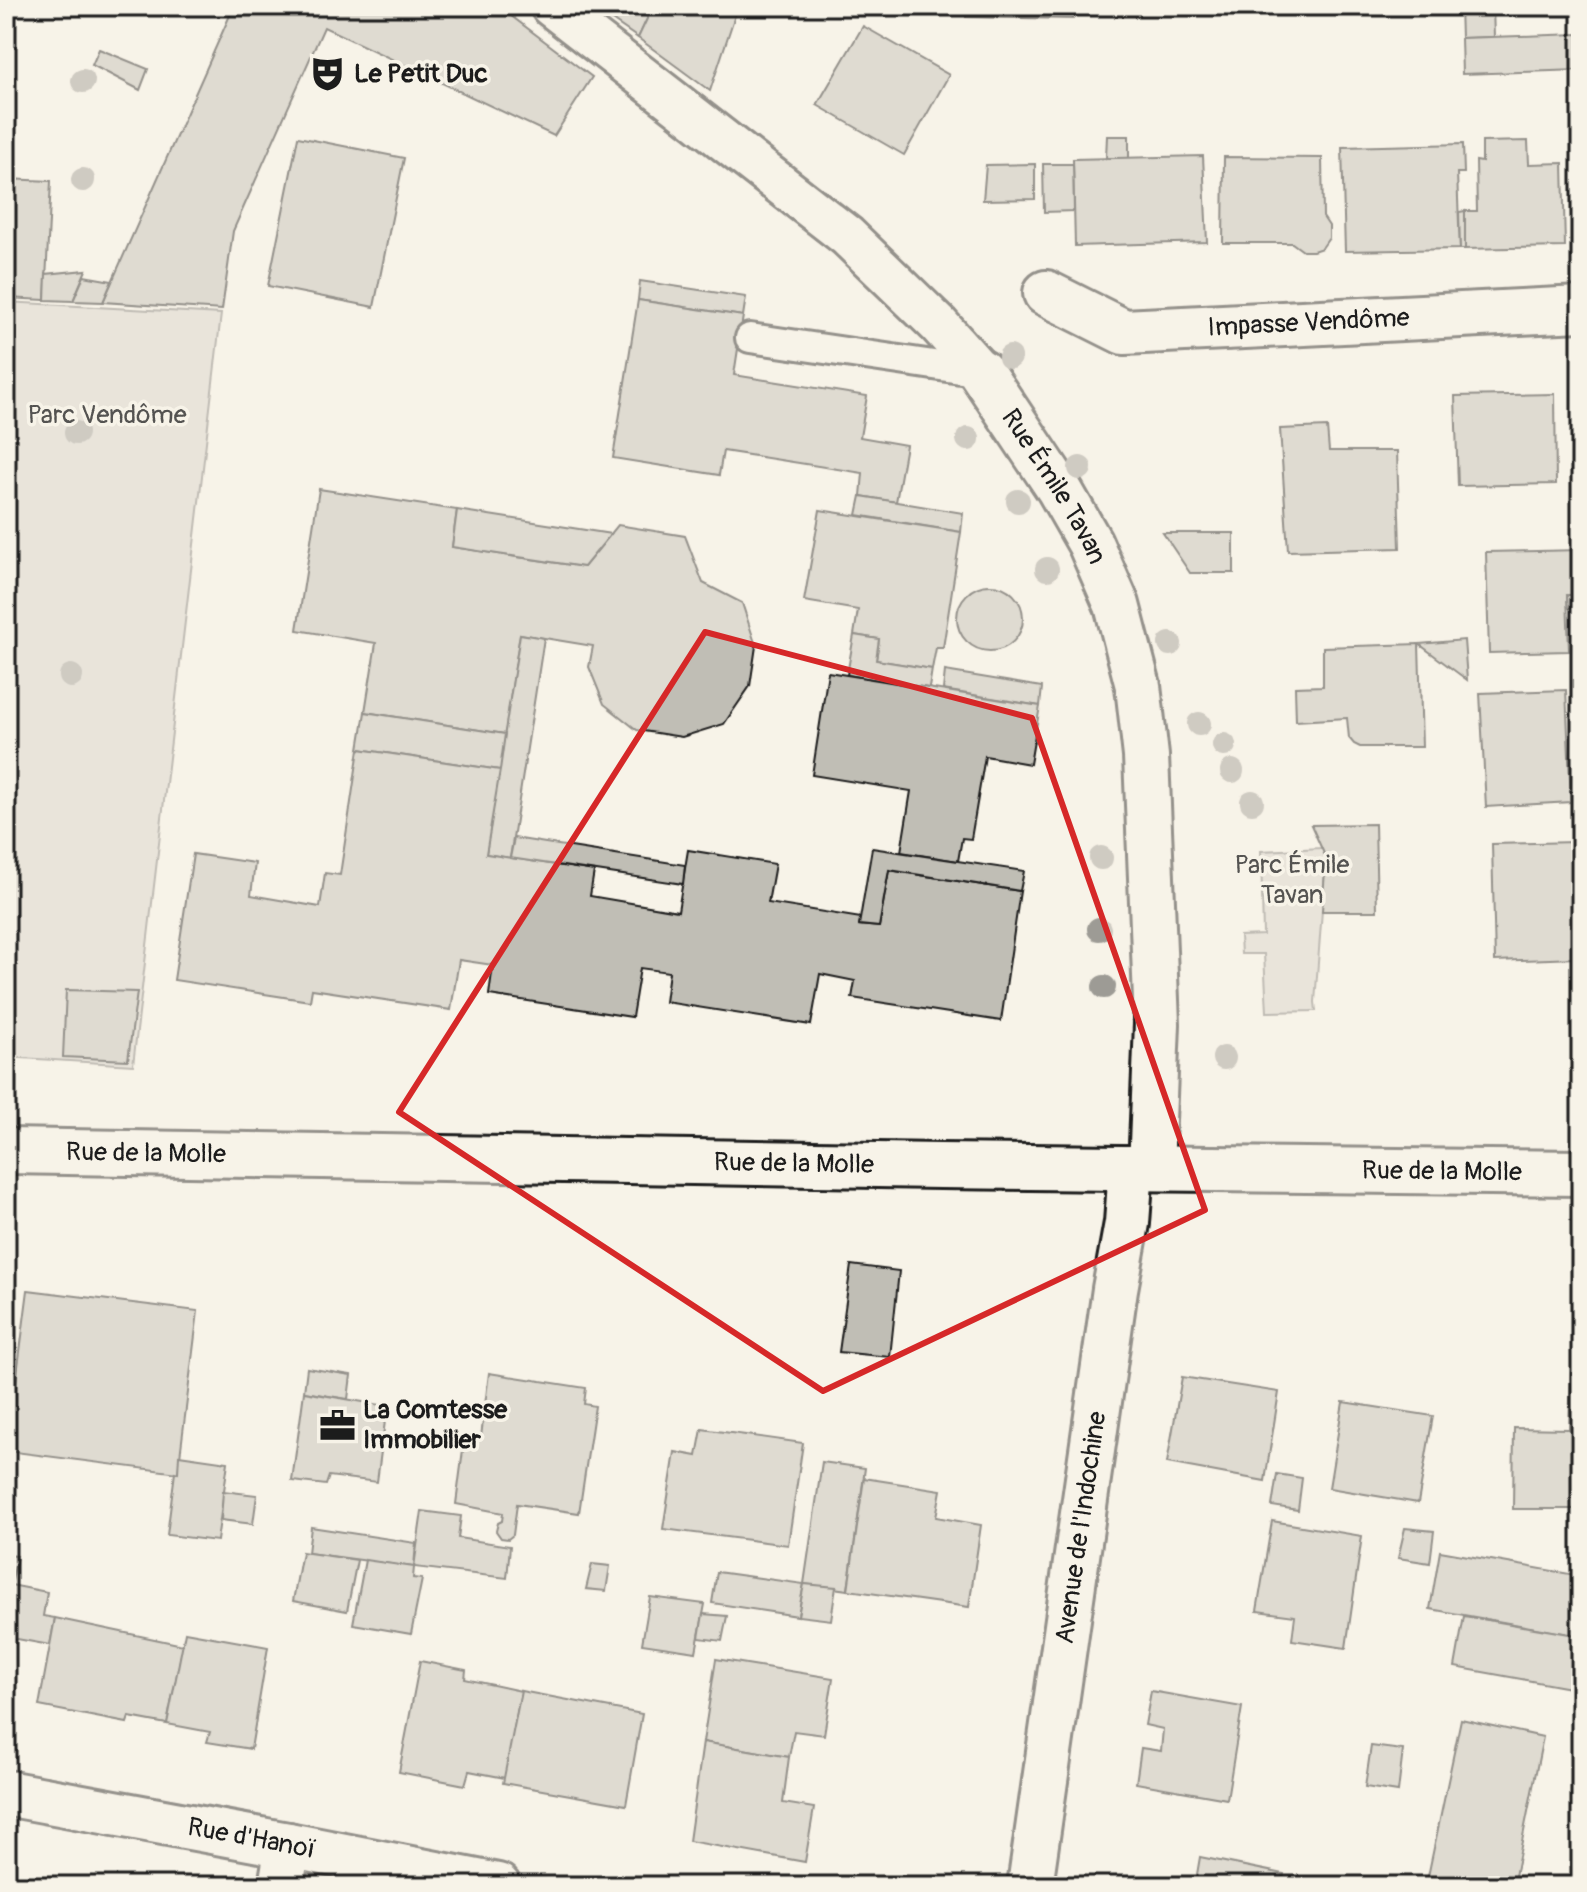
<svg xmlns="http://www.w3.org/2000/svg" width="1587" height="1892" font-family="Pangolin,sans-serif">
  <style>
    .green { fill: #d7d3cb; stroke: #7a7874; stroke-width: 2 }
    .building { fill: #c0beb5; stroke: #1c1c1c; stroke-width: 2 }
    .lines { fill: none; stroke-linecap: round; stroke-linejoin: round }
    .service-casing { stroke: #1c1c1c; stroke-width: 34 }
    .pedestrian-casing { stroke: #1c1c1c; stroke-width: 46 }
    .minor-casing { stroke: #1c1c1c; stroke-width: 50 }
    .primary-casing { stroke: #1c1c1c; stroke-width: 50 }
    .service { stroke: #f7f3e8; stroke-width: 28 }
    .pedestrian { stroke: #f7f3e8; stroke-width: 40 }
    .minor { stroke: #f7f3e8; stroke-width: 44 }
    .primary { stroke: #f7f3e8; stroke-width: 44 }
    .tree { fill: #9d9b95 }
    .marked { fill: none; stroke: #d62828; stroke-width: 6; stroke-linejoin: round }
    .labels { text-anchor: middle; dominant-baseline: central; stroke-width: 7; stroke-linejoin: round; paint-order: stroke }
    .poi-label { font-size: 26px; font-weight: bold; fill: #1c1c1c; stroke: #f7f3e8; text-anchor: start }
    .street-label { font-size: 26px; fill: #1c1c1c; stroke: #f7f3e8 }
    .park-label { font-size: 26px; fill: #545351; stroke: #f7f3e8 }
  </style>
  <rect width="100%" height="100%" fill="#f7f3e8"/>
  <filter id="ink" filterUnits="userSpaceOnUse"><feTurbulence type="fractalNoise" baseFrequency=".0125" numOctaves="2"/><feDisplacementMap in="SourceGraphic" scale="16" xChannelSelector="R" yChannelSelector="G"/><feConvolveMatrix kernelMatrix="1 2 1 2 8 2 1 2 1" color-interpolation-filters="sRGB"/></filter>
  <g filter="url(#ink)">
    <g class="green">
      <polygon points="6,302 221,314 133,1065 6,1057"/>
      <polygon points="1322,848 1326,858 1315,1002 1316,1011 1267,1012 1264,954 1241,954 1240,936 1263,935 1261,851"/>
    </g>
    <g class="building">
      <polygon points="234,6 498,6 592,77 554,136 324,27 233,231 222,310 103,302"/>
      <polygon points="598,6 633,6 648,17 638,38 596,9"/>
      <polygon points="633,6 653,6 648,17"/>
      <polygon points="653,6 738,6 710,91 638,38"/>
      <polygon points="966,6 1073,6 1073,19 966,17"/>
      <polygon points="1241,6 1315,6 1315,11 1241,12"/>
      <polygon points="1460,6 1518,6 1493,7 1494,37 1461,38"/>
      <polygon points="863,26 949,75 904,155 817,105"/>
      <polygon points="1579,34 1580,70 1462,74 1461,38"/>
      <polygon points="99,49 148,69 140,90 92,65"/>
      <polygon points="1107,136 1129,136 1129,158 1106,158"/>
      <polygon points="298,137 404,158 374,307 268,286"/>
      <polygon points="1528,141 1529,164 1563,163 1565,247 1465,249 1465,211 1477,211 1476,161 1482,162 1482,142"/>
      <polygon points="1463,144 1464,173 1457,173 1460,249 1345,251 1342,147"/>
      <polygon points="1203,156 1207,242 1075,246 1073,159"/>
      <polygon points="1224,157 1322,158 1323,217 1329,226 1329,238 1322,248 1313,251 1303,251 1292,243 1223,243"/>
      <polygon points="1035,164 1035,199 983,200 986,165"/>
      <polygon points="1043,164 1073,164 1074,211 1044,212"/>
      <polygon points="6,179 51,181 45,300 6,298"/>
      <polygon points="1465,211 1465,249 1460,249 1459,212"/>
      <polygon points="86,270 73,301 45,300 46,274"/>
      <polygon points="84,276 112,281 103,302 73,301"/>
      <polygon points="640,281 746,297 743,316 638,300"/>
      <polygon points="638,300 743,316 734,375 867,396 860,437 906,445 896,502 861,496 863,473 723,451 719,475 613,458"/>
      <polygon points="1555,394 1556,484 1458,486 1455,396"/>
      <polygon points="1327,427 1329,451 1397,451 1400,548 1288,551 1280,429"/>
      <polygon points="319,489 457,510 452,547 584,567 618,525 685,536 703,583 742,603 756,646 750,686 724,724 682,737 637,730 604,704 589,667 593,646 520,634 505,734 365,712 376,643 297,630"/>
      <polygon points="861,496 963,513 961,532 857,515"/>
      <polygon points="457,510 611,534 584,567 452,547"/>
      <polygon points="820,510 961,532 943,648 936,648 932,669 876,660 879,639 854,635 858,610 804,601"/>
      <polygon points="1163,533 1234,533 1234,573 1190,573"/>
      <polygon points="1581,550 1581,595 1567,595 1569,651 1489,653 1486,552"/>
      <circle cx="990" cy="618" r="33"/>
      <polygon points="1567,595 1581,595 1581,607 1568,608"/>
      <polygon points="520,634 544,638 510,858 486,854"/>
      <polygon points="854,635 879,639 876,660 932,669 929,688 847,675"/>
      <polygon points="1464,640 1467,680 1419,644"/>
      <polygon points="1419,644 1422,747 1360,747 1354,744 1349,738 1347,718 1296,721 1295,687 1323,686 1323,647"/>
      <polygon points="945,671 1042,687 1040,706 943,690"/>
      <polygon points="828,672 1040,706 1030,764 985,756 971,839 962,838 958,861 901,852 911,791 812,775"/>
      <polygon points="1566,690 1571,802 1486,807 1480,693"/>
      <polygon points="365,712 505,734 500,770 359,749"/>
      <polygon points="359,749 500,770 486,854 594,871 590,896 678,911 688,850 775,864 768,903 861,918 859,925 879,927 889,870 1020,891 1001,1021 852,998 855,981 820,974 811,1025 665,1002 669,972 640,968 632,1017 489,995 493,965 459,960 451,1010 312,989 310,1001 174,980 193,854 255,863 251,895 320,907 325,873 340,875"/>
      <polygon points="1375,824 1377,911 1322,911 1326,858 1311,825"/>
      <polygon points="514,838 685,865 683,884 510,858"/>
      <polygon points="1574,842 1577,958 1495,961 1492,844"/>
      <polygon points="872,848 1024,871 1020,891 889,870 879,927 859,925"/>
      <polygon points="66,990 137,992 128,1060 63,1057"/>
      <polygon points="851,1265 899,1271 890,1357 839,1352"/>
      <polygon points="28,1290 198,1311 178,1473 7,1451"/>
      <polygon points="307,1368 351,1375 348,1399 304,1392"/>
      <polygon points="489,1373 586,1388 584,1404 595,1406 579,1513 517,1504 513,1535 508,1539 501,1538 496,1531 498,1523 502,1521 503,1513 456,1504 465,1435 481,1437"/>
      <polygon points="1571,1373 1581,1373 1581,1509 1513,1509 1514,1428 1569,1429"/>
      <polygon points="1182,1377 1279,1392 1265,1481 1167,1463"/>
      <polygon points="304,1392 387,1406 377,1482 329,1476 326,1485 292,1481"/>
      <polygon points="1343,1402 1433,1416 1418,1503 1329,1488"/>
      <polygon points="702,1429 803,1443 788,1545 663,1529 675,1452 697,1456"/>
      <polygon points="179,1455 228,1462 217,1541 167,1535 175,1472 178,1473"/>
      <polygon points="822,1462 865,1468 848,1590 804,1584"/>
      <polygon points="1277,1474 1302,1478 1298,1510 1272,1506"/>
      <polygon points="864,1478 941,1490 936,1517 981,1525 969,1607 848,1590"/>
      <polygon points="223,1491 257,1495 253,1524 221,1520"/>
      <polygon points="422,1511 461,1516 458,1538 510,1546 507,1578 414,1567"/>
      <polygon points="1272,1521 1362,1536 1346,1648 1292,1640 1295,1616 1257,1611"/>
      <polygon points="311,1527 416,1543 414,1567 308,1553"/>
      <polygon points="1405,1528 1434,1531 1430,1563 1398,1558"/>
      <polygon points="1440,1551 1581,1576 1581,1636 1430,1609"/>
      <polygon points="302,1552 357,1560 347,1611 293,1601"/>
      <polygon points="6,1555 17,1556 10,1591 6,1590"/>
      <polygon points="365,1560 414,1567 413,1578 422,1579 411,1634 353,1624"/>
      <polygon points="592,1564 610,1566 606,1591 586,1589"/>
      <polygon points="717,1572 804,1584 798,1616 712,1603"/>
      <polygon points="804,1584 836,1587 831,1620 798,1616"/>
      <polygon points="11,1585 47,1592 43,1616 55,1618 50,1645 6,1637 6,1590 10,1591"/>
      <polygon points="650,1597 705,1604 696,1652 642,1644"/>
      <polygon points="703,1614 727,1616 722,1641 699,1638"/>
      <polygon points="1464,1616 1581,1636 1581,1690 1455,1667"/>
      <polygon points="55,1618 183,1645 167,1724 129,1717 127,1723 39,1706"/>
      <polygon points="185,1632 268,1647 251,1749 207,1742 210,1732 167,1724"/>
      <polygon points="716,1659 833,1678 824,1735 794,1731 789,1757 703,1742"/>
      <polygon points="420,1661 466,1670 465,1679 521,1691 505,1778 469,1771 465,1785 399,1772"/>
      <polygon points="521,1691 642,1714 626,1805 503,1783"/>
      <polygon points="1151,1691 1242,1707 1227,1799 1136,1783 1141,1748 1161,1751 1163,1729 1145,1725"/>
      <polygon points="1461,1719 1543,1737 1513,1886 1426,1886"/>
      <polygon points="703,1742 789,1757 783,1803 814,1808 805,1862 689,1841"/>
      <polygon points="1371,1746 1403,1750 1398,1792 1365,1787"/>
      <polygon points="1200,1857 1284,1874 1282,1886 1195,1886"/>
    </g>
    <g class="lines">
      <defs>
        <polyline id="service" points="750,338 981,372"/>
        <polyline id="pedestrian" points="551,6 847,236 939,325 981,372"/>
        <g id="minor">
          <path id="s1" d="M1046,293L1124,332L1581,309"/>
          <path id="s2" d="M981,372L1059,489L1090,543L1117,605L1138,686L1146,756L1157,1024L1151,1168"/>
          <path id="s3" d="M6,1793L288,1845L498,1886"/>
          <polyline points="281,1886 288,1845"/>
          <path id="s4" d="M1030,1886L1115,1289L1127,1223L1131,1168"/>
        </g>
        <g id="primary">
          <path id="s5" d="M6,1151L940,1166L1581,1173"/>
        </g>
      </defs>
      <use href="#service" class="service-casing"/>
      <use href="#pedestrian" class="pedestrian-casing"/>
      <use href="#minor" class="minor-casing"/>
      <use href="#primary" class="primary-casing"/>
      <use href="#service" class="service"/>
      <use href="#pedestrian" class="pedestrian"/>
      <use href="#minor" class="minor"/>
      <use href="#primary" class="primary"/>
    </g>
    <g class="tree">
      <circle cx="83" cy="81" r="12"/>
      <circle cx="83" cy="180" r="12"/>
      <circle cx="1010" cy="357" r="12"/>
      <circle cx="76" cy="433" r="12"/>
      <circle cx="968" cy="439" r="12"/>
      <circle cx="1080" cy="468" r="12"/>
      <circle cx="1018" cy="501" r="12"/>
      <circle cx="1047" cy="569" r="12"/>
      <circle cx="1170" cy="644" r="12"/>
      <circle cx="71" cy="676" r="12"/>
      <circle cx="1199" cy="724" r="12"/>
      <circle cx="1224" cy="745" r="12"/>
      <circle cx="1232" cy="771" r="12"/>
      <circle cx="1252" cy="802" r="12"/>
      <circle cx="1101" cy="858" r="12"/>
      <circle cx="1099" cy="929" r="12"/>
      <circle cx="1104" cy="987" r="12"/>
      <circle cx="1224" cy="1058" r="12"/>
    </g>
  </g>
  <path d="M0 0H1587V1892H0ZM705,632L1032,718L1205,1210L823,1391L399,1112Z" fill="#f7f3e8" fill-opacity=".55" fill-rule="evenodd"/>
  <path class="marked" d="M705,632L1032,718L1205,1210L823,1391L399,1112Z"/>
  <defs>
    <symbol id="theatre-bare" viewBox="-9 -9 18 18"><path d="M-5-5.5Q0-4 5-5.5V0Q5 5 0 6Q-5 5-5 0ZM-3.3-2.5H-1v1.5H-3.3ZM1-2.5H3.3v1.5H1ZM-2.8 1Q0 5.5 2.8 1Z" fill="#1c1c1c" stroke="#f7f3e8" stroke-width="2.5" paint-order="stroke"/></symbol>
    <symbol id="office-bare" viewBox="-9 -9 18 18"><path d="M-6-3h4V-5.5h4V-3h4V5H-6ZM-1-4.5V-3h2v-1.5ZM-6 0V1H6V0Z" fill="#1c1c1c" stroke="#f7f3e8" stroke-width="2.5" paint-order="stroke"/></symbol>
  </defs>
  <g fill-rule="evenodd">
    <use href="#theatre-bare" x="302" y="48" width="51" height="51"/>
    <use href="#office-bare" x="312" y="1400" width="51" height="51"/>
  </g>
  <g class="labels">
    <g class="poi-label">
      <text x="354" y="74">Le Petit Duc</text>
      <text x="363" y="1410">La Comtesse<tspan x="363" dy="30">Immobilier</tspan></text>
    </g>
    <g class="street-label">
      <text stroke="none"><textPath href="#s1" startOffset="272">Impasse Vendôme</textPath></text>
      <text stroke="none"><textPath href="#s2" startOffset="136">Rue Émile Tavan</textPath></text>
      <text stroke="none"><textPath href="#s5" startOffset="140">Rue de la Molle</textPath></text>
      <text stroke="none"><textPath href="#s5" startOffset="788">Rue de la Molle</textPath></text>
      <text stroke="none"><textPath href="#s5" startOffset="1436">Rue de la Molle</textPath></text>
      <text stroke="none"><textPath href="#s4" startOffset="362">Avenue de l'Indochine</textPath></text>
      <text stroke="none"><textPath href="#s3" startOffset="250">Rue d'Hanoï</textPath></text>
    </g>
    <g class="park-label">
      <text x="107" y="415">Parc Vendôme</text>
      <text x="1292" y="865">Parc Émile<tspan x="1292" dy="30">Tavan</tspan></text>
    </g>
  </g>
  <rect width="1587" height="1892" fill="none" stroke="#f7f3e8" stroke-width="32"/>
  <rect x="16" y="16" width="1555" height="1860" fill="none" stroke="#1c1c1c" stroke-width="3" filter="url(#ink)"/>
</svg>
